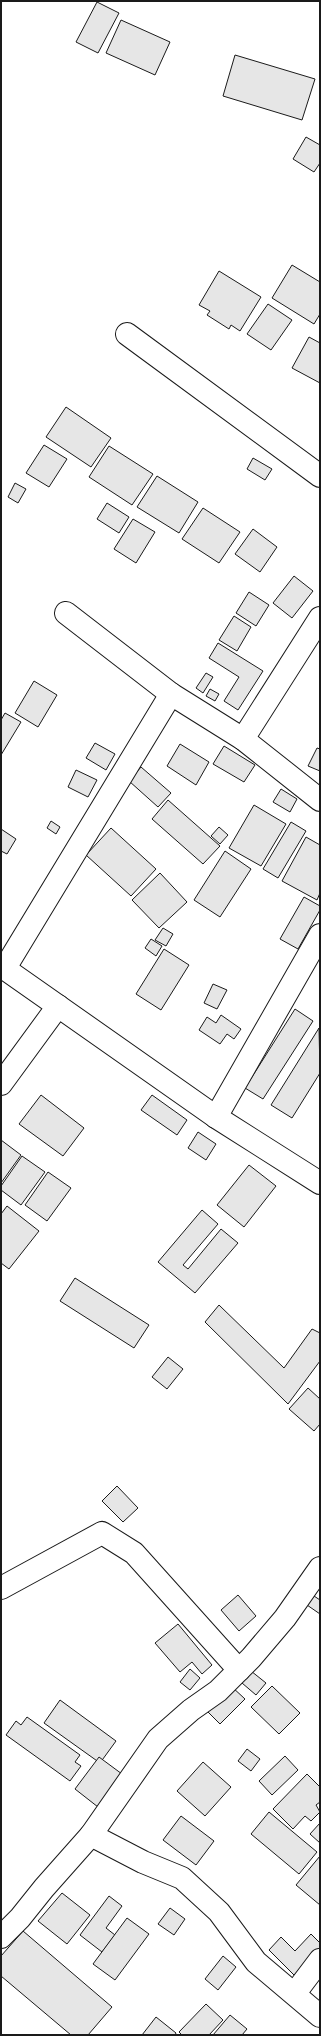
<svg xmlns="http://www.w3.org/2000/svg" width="321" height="2036" font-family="Figtree,sans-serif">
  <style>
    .building { fill: #e6e6e6; stroke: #1a1a1a }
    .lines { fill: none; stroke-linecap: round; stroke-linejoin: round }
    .minor-casing { stroke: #1a1a1a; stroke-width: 24 }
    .minor { stroke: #fff; stroke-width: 22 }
  </style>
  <rect width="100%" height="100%" fill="#fff"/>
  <g class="building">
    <polygon points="97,2 119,13 98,53 76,42"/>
    <polygon points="121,20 170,42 155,75 106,53"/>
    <polygon points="235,55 315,79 302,120 223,96"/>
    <polygon points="306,137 320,145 320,163 314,172 293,159"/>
    <polygon points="292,265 320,282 320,314 314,324 272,298"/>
    <polygon points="219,271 261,297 240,331 231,325 229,329 207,315 210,311 199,305"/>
    <polygon points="268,304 292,320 271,350 247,334"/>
    <polygon points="309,337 320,343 320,383 292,368"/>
    <polygon points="66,407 111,438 91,467 46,437"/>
    <polygon points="44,445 67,459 49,487 26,473"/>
    <polygon points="109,446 153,474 132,505 89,477"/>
    <polygon points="253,458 272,469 265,480 247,469"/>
    <polygon points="157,476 198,502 179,533 137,507"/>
    <polygon points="15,483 26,489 18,503 8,497"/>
    <polygon points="107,503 129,517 119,533 97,519"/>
    <polygon points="203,508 240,532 219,563 182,539"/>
    <polygon points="133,519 155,532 136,563 114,549"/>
    <polygon points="253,529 277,547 260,572 235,554"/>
    <polygon points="294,576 313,591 292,618 273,603"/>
    <polygon points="249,592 269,605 256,626 236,613"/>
    <polygon points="234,616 251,627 237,651 219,640"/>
    <polygon points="218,643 263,671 238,710 224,701 239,677 209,658"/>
    <polygon points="206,673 213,677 203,693 196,688"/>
    <polygon points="34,681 57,695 38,727 15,713"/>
    <polygon points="210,689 219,694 215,701 206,696"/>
    <polygon points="5,713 21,722 1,755 1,720"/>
    <polygon points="95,743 115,754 106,770 86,758"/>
    <polygon points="180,744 209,762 196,785 167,766"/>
    <polygon points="224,746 255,765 244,782 213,764"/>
    <polygon points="317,748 320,749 320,771 308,766"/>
    <polygon points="141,767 171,793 158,807 129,781"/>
    <polygon points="76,770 97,780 88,797 68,787"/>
    <polygon points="281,789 297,799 290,812 273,802"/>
    <polygon points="168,800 220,846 203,864 152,819"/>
    <polygon points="254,805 286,824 261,866 229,848"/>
    <polygon points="51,821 60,827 56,834 47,828"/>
    <polygon points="291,822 306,831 278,878 263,869"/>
    <polygon points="219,827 228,835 220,844 211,836"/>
    <polygon points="111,828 156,869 131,896 86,855"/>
    <polygon points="1,829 16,839 7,854 1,851"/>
    <polygon points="306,837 320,845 320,893 317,900 282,881"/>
    <polygon points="225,851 251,869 220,917 194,900"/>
    <polygon points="160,873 187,902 159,928 132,900"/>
    <polygon points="304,897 320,906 320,910 298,949 280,939"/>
    <polygon points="163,928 173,934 166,946 155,940"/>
    <polygon points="151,939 162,946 156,956 145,948"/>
    <polygon points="164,949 189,965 161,1010 136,994"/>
    <polygon points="213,984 227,990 217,1009 204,1003"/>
    <polygon points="295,1009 313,1021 263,1099 245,1088"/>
    <polygon points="221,1015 241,1029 234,1039 227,1034 220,1044 199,1030 207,1017 216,1023"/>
    <polygon points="319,1028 320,1073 292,1118 271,1105"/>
    <polygon points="41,1095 84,1128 63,1156 19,1124"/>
    <polygon points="152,1095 187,1120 177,1135 141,1110"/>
    <polygon points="198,1132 216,1144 206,1160 188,1148"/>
    <polygon points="1,1140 21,1155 1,1183"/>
    <polygon points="22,1156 45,1172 21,1205 1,1190 1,1186"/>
    <polygon points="249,1165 276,1186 244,1227 217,1205"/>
    <polygon points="48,1172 71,1188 47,1221 25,1205"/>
    <polygon points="7,1206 39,1231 9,1269 1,1263 1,1214"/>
    <polygon points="202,1210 218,1224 183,1265 188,1269 221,1229 238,1243 195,1293 158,1262"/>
    <polygon points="75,1278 149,1325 134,1348 60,1301"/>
    <polygon points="219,1305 284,1368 312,1329 320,1333 320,1361 288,1404 205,1322"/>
    <polygon points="168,1357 183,1369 167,1389 152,1377"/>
    <polygon points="308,1388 320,1399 320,1424 314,1431 289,1409"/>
    <polygon points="117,1486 138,1508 123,1522 102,1501"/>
    <polygon points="238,1595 256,1616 239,1631 221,1610"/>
    <polygon points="314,1596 320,1600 320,1614 307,1605"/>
    <polygon points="178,1624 212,1665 202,1674 192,1662 180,1672 155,1643"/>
    <polygon points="190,1669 200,1678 190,1690 180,1682"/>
    <polygon points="251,1671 266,1683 256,1695 242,1683"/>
    <polygon points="231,1686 245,1699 220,1724 207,1711"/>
    <polygon points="272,1686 300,1713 279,1734 251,1707"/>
    <polygon points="60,1700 116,1741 100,1763 44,1723"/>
    <polygon points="27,1717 80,1755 75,1762 81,1766 70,1781 6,1735 16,1721 21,1725"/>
    <polygon points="247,1749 260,1759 251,1771 238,1761"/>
    <polygon points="285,1756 298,1770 272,1795 259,1781"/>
    <polygon points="99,1757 122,1774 98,1807 75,1789"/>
    <polygon points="203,1762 231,1787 205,1816 177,1791"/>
    <polygon points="307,1774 320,1787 320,1802 316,1805 320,1812 311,1821 305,1816 293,1829 273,1809"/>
    <polygon points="269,1812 317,1852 299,1874 251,1834"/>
    <polygon points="181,1816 214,1841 196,1865 163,1840"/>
    <polygon points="320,1823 320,1843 310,1834"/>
    <polygon points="320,1856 320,1905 296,1885"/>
    <polygon points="62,1893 90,1915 67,1944 38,1921"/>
    <polygon points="109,1896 122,1906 106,1928 115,1935 102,1952 80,1935"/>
    <polygon points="170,1908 185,1919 174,1935 158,1924"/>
    <polygon points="127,1918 149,1934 115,1980 93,1964"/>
    <polygon points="23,1931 112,2007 88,2035 71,2035 1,1976 1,1956"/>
    <polygon points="311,1934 320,1943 320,1948 294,1975 269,1950 281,1937 295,1951"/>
    <polygon points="223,1956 236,1967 218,1990 205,1979"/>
    <polygon points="206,2004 223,2020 209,2035 182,2035 179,2032"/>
    <polygon points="230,2015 247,2029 242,2035 213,2035"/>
    <polygon points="156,2017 176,2033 175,2035 142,2035"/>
  </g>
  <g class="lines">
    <defs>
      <g id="minor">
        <polyline points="127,334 320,476"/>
        <polyline points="66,613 171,694 243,739 320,800"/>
        <polyline points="243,739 320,618"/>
        <polyline points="1,966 216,1117 320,1183"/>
        <polyline points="5,968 171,694"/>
        <polyline points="1,1084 58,1006"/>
        <polyline points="216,1117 320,935"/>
        <polyline points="1,1588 102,1533 134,1553 239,1670"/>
        <polyline points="91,1835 143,1862 182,1878 219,1912 256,1962 320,2016"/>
        <polyline points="1,1937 20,1918 44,1888 91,1835 158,1739 191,1710 218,1691 251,1658 285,1618 320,1568"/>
        <polyline points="295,1993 320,1960"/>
      </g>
    </defs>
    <use href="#minor" class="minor-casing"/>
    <use href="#minor" class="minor"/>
  </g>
  <rect width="321" height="2036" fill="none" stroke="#1a1a1a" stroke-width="4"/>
</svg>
